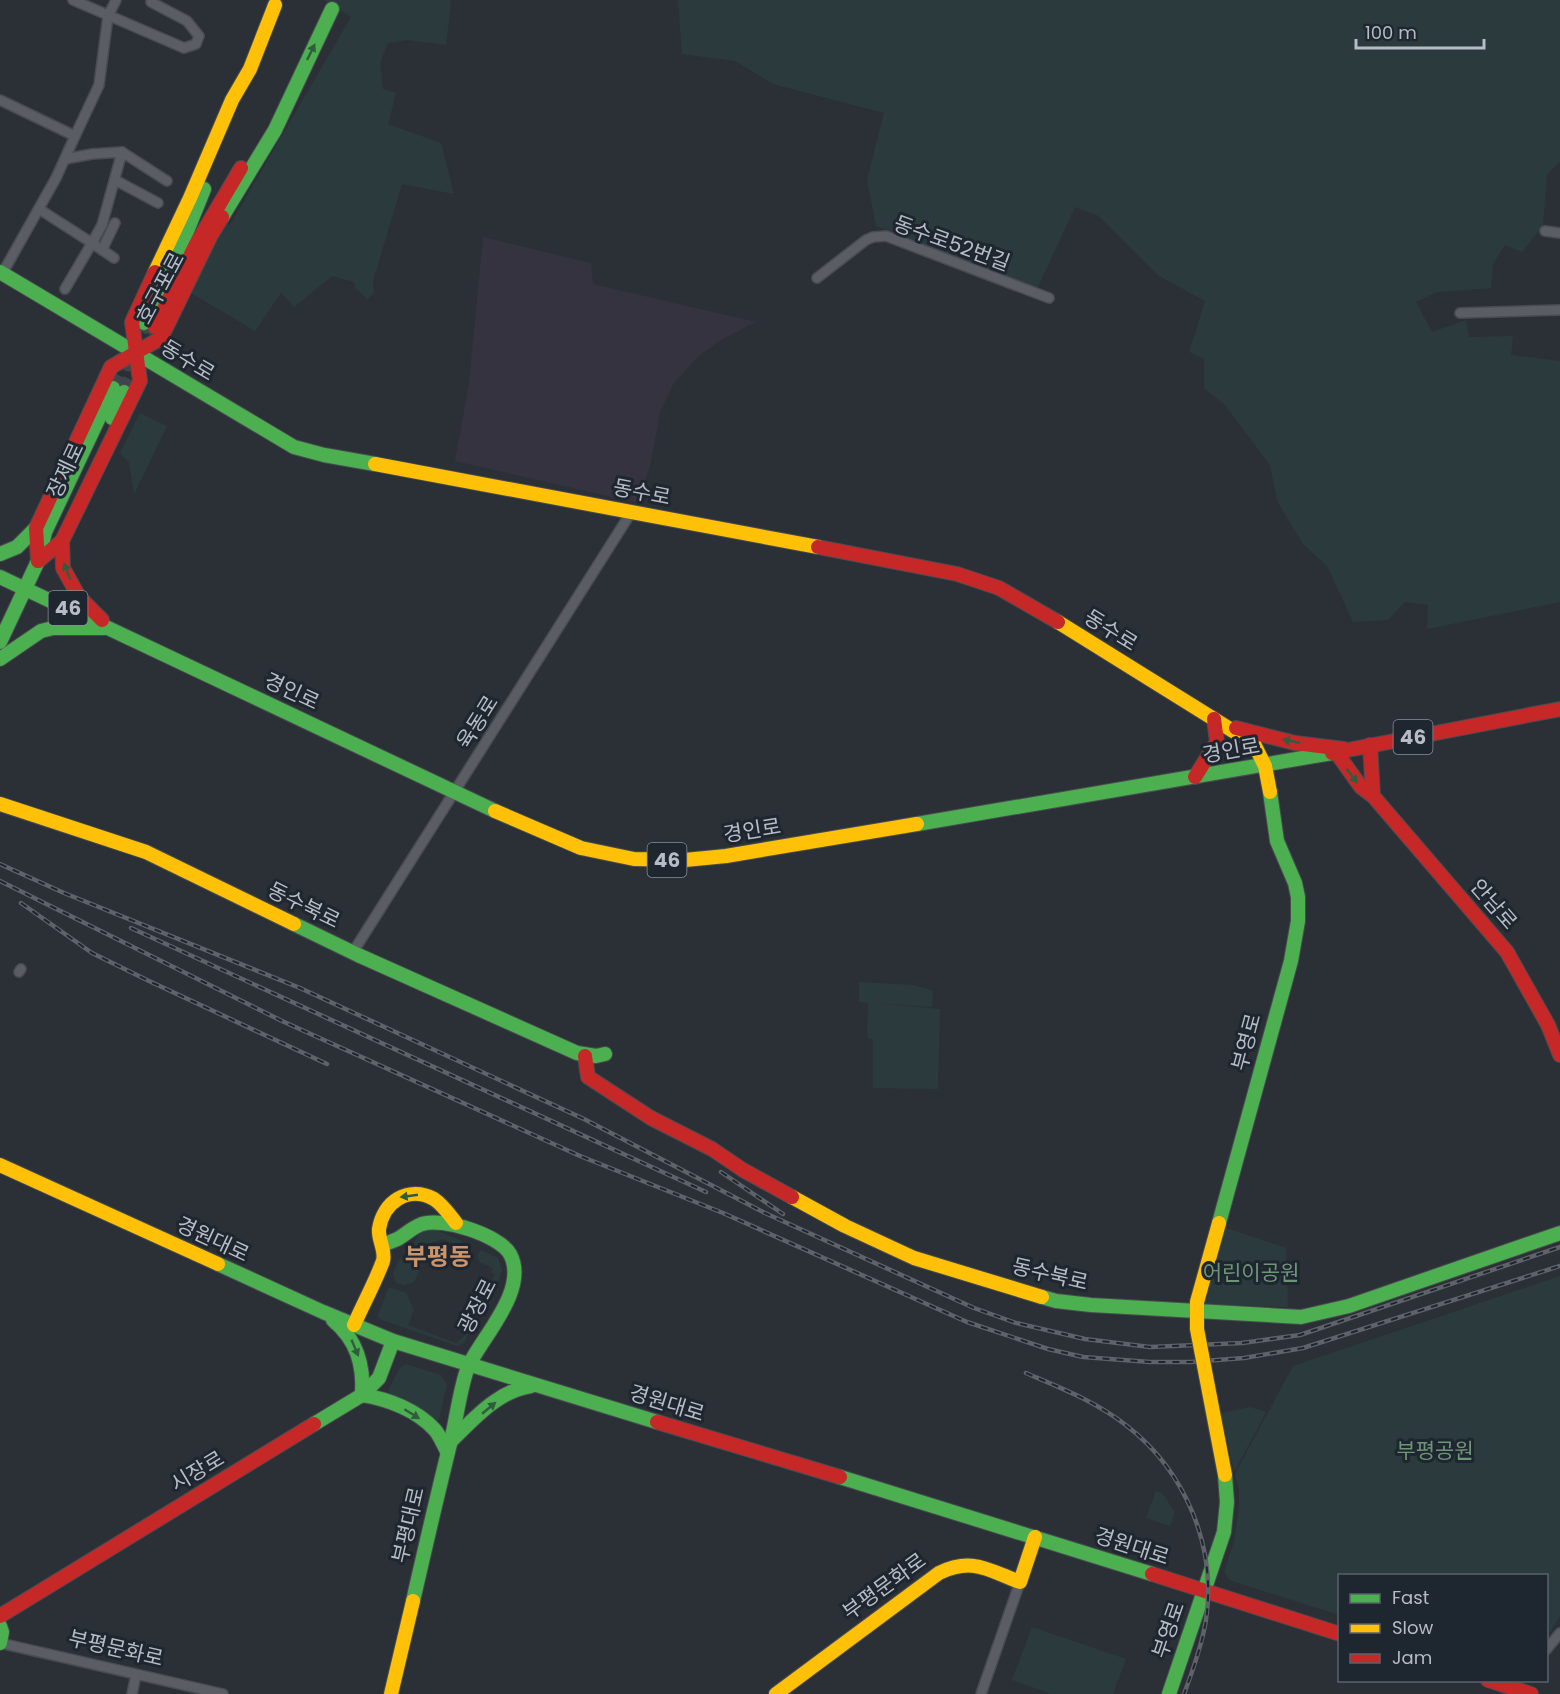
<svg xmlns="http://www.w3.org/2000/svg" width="1560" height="1694" font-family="Poppins,'Noto Sans KR',sans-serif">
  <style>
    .medical { fill: #34333f }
    .green { fill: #2b3b3d }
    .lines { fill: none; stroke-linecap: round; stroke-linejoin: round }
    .secondary-tunnel { stroke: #40454c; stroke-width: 14; stroke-dasharray: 14 7; stroke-linecap: butt }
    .street-casing { stroke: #484c51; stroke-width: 12 }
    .fast-casing { stroke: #484c51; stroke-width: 16 }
    .slow-casing { stroke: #484c51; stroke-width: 16 }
    .jam-casing { stroke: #484c51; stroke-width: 16 }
    .street { stroke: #5a5e64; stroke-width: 9 }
    .fast { stroke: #4caf50; stroke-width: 14 }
    .slow { stroke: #ffc107; stroke-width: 14 }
    .jam { stroke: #c62828; stroke-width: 14 }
    .rail-casing { stroke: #5f6268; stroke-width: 4.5 }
    .rail { stroke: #1e2630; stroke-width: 2; stroke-dasharray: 7; stroke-linecap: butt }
    .slow-bridge-casing { stroke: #484c51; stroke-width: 16; stroke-linecap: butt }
    .slow-bridge { stroke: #ffc107; stroke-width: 14 }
    .oneway { fill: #305d3d }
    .labels { text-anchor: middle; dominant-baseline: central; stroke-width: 6; stroke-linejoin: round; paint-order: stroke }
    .shield { fill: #1e2630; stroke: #888f99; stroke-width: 1.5 }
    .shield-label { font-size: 20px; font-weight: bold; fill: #b5bcc6 }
    .street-label { font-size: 21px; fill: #b5bcc6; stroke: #1e2630 }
    .park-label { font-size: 21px; fill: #6e9577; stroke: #1e2630 }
    .quarter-label { font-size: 24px; font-weight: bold; fill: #ca946c; stroke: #1e2630 }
  </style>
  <rect width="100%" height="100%" fill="#2b3036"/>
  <polygon class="medical" points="483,237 591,263 593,284 756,322 719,341 699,356 674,383 660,412 651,462 638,503 455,461 469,383"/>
  <g class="green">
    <polygon points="324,0 451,0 446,45 407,40 388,43 380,62 383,89 396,93 388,124 441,143 454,194 402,184 373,281 374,294 367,299 355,288 354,282 332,276 294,307 281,293 255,331 186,290 223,221 230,225 351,17"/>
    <polygon points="678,0 1560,0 1560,161 1547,175 1543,225 1522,252 1505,245 1493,264 1491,288 1437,292 1416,302 1432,332 1466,320 1469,337 1513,336 1511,355 1560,361 1560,602 1427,629 1428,605 1405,602 1388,620 1353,622 1327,566 1303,544 1277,501 1270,465 1225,405 1204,388 1204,359 1189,352 1205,301 1159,276 1099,216 1075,207 1037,289 876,226 867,180 884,113 773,84 735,61 682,54"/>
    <polygon points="140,413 167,426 134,494 129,462 120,453"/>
    <polygon points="859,982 914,985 933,991 932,1007 873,1003 940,1009 938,1089 873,1088 873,1039 867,1038 868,1003 859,1002"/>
    <path d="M431,1228L462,1241V1247L443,1239L431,1243L414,1282L404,1285L396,1283L393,1273L399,1260L409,1258C413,1246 416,1230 431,1228Z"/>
    <polygon points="1226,1228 1286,1248 1288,1307 1205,1304"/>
    <polygon points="481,1250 498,1258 502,1270 489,1306 480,1311 473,1321 468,1319 473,1295 484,1300 495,1274 491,1272 493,1268 479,1262 477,1255"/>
    <polygon points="1560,1276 1560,1616 1547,1637 1546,1576 1340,1576 1339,1615 1229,1580 1224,1571 1234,1542 1239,1507 1239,1490 1235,1474 1293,1366"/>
    <polygon points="389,1287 406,1293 414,1310 408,1325 456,1343 468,1333 465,1342 457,1346 379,1319 378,1315"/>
    <polygon points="406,1364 441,1375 447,1384 439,1419 433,1421 392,1395 388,1391 399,1369"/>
    <polygon points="1250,1407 1266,1412 1234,1472 1221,1413"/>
    <polygon points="1156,1491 1162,1493 1175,1512 1170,1526 1146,1518"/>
    <polygon points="1032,1627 1126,1659 1113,1694 1052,1694 1012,1680"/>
  </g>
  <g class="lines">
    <g class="secondary-tunnel">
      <polyline points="113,388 144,323"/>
      <polyline points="124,392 155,327"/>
    </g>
    <defs>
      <g id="street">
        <polyline points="73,0 184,48 196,44 199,36 187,21 151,2"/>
        <polyline points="0,100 75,136 56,178 2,274"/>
        <polyline points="75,136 99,85 108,16 116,0"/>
        <polyline points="122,152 167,181"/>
        <polyline points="65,159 92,154 122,152 102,225 92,243 114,258"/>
        <polyline points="115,180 158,203"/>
        <polyline points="39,209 92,243 65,289"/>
        <polyline points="1545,231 1560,233"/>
        <polyline points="102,250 115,223"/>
        <polyline points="817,278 866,240 873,237 886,236 1049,298"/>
        <polyline points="1460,313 1560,310"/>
        <polyline points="353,952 632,511"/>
        <polyline points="19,972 21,969"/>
        <polyline points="0,1643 223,1694"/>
        <polyline points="1546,1650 1560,1633"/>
        <polyline points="132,1694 136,1675"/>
        <polyline points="981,1694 1020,1582"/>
      </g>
      <g id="fast">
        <polyline points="222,217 275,130 332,9"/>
        <polyline points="0,272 294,447 324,455 375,464"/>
        <polyline points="144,323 187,231 204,189"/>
        <polyline points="112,418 124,392"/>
        <polyline points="0,554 17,547 36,528"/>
        <polyline points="0,577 495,811"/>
        <polyline points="0,642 38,561 45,532 113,388"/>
        <polyline points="0,659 41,631 53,628 104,628"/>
        <polyline points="917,824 1332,753"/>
        <polyline points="294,924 358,955 577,1053 596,1056 605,1054"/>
        <polyline points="1219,1223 1291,961 1298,921 1298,897 1295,883 1277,841 1270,792"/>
        <path d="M382,1244C402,1241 406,1230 422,1224C443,1217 499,1235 510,1254C529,1289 483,1336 469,1365C462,1379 457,1414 453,1432C439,1488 426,1544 413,1601"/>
        <polyline points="218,1264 323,1312 393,1341 657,1422"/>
        <polyline points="1042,1297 1056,1301 1091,1305 1301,1317 1349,1306 1560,1233"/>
        <path d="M333,1320C357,1340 364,1365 362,1395"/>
        <path d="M362,1395C388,1399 417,1410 435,1430C440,1436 443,1444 447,1451"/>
        <polyline points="314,1424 362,1395 379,1378 393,1341"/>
        <path d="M449,1443C473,1420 497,1391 531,1386"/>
        <polyline points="840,1477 1152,1574"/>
        <polyline points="0,1626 2,1632 0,1643"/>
        <polyline points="1169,1694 1224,1532 1227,1502 1225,1475"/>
      </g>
      <g id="slow">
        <polyline points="155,272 190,198 232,100 250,69 275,5"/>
        <polyline points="375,464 818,547"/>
        <polyline points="1058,622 1254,744 1265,766 1270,792"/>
        <polyline points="0,804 146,852 294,924"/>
        <polyline points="495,811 581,848 634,859 685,860 726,856 917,824"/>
        <polyline points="0,1165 218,1264"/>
        <polyline points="792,1197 845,1226 914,1258 1042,1297"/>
        <path d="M354,1325C363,1304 375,1283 383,1261C386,1251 378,1240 379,1229C383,1202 408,1185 434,1199C443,1205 449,1214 456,1223"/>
        <polyline points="1197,1329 1197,1302 1219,1223"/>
        <polyline points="391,1694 413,1601"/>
        <path d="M776,1694L939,1573C972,1557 988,1570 1020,1582L1035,1537"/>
      </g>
      <g id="jam">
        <polyline points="155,327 195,246 241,168"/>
        <polyline points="62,541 63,568 79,597 102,620"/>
        <polyline points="818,547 957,574 999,588 1058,622"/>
        <polyline points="38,561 36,528 111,367 161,338 211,235 222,217"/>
        <polyline points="38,561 62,541 140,381 132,322 155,272"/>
        <polyline points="1236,728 1295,743 1344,749"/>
        <polyline points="1370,745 1373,796"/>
        <polyline points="1336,752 1361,787 1373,796 1507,952 1548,1025 1560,1055"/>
        <polyline points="1332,753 1560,709"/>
        <polyline points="1195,777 1217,742 1214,719"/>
        <polyline points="585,1056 588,1077 651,1118 712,1149 743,1170 792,1197"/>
        <polyline points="657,1422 840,1477"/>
        <polyline points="1152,1574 1340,1634"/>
        <polyline points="0,1616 314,1424"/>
        <polyline points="1488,1680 1531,1694"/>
      </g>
    </defs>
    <use href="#street" class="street-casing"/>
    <use href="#fast" class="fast-casing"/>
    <use href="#slow" class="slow-casing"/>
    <use href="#jam" class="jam-casing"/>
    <use href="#street" class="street"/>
    <use href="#fast" class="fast"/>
    <use href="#slow" class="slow"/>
    <use href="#jam" class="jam"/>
    <defs>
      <g id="rail">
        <polyline points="0,864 64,893 300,988 584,1119 765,1213 974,1308 1016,1323 1085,1339 1150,1347 1242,1343 1300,1335 1560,1247"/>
        <polyline points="0,881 282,1021 580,1156 723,1213 967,1322 1048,1349 1083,1357 1150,1362 1190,1362 1244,1358 1303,1348 1560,1266"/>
        <polyline points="21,903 92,953 149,981 327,1064"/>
        <polyline points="131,928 706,1192"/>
        <polyline points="721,1172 783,1214"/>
        <path d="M1026,1373C1061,1388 1097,1402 1127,1426C1185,1471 1217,1546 1206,1620C1202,1645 1193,1670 1184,1694"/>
      </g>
    </defs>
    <use href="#rail" class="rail-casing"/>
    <use href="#rail" class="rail"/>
    <defs>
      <polyline id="slow-bridge" points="1197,1329 1225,1475"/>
    </defs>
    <use href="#slow-bridge" class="slow-bridge-casing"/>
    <use href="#slow-bridge" class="slow-bridge"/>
  </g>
  <defs><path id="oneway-solid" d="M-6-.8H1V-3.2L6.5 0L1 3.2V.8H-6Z" transform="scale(1.5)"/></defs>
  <g class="oneway">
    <use href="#oneway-solid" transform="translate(311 52) rotate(-64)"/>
    <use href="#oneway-solid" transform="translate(67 571) rotate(-111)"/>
    <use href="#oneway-solid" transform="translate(1291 741) rotate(-169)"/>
    <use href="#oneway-solid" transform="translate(1352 776) rotate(53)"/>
    <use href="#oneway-solid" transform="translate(409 1196) rotate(172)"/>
    <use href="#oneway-solid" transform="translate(355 1348) rotate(67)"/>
    <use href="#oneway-solid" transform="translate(489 1408) rotate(-40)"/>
    <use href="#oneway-solid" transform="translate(412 1414) rotate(32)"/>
  </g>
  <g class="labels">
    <g class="shield">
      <rect x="48.5" y="591" width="39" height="34" rx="4.5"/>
      <rect x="1393.5" y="720" width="39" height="34" rx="4.5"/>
      <rect x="647.5" y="843" width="39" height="34" rx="4.5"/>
    </g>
    <g class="shield-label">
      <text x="68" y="608">46</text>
      <text x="1413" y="737">46</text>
      <text x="667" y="860">46</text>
    </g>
    <g class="street-label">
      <text transform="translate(952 243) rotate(20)">동수로52번길</text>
      <text transform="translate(160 288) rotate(-62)">호구포로</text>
      <text transform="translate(188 360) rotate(31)">동수로</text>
      <text transform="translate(65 470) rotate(-65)">장제로</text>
      <text transform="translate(642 492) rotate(11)">동수로</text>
      <text transform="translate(1111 630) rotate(32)">동수로</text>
      <text transform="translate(292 691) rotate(25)">경인로</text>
      <text transform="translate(477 722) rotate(-58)">육동로</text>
      <text transform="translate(1231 750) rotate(-10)">경인로</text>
      <text transform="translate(752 830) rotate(-9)">경인로</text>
      <text transform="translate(1494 904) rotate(49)">안남로</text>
      <text transform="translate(304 905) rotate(26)">동수북로</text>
      <text transform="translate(1246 1042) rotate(-75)">부영로</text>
      <text transform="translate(213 1239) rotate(25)">경원대로</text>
      <text transform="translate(1050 1274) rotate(13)">동수북로</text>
      <text transform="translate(477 1306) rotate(-63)">광장로</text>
      <text transform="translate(667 1403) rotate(17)">경원대로</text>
      <text transform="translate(197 1471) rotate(-31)">시장로</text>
      <text transform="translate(408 1525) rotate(-77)">부평대로</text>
      <text transform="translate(1132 1546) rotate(18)">경원대로</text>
      <text transform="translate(884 1586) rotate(-36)">부평문화로</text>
      <text transform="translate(1168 1630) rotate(-71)">부영로</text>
      <text transform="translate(116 1648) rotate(13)">부평문화로</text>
    </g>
    <g class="park-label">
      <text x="1251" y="1272">어린이공원</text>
      <text x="1435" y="1450">부평공원</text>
    </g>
    <g class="quarter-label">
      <text x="438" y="1256">부평동</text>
    </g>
  </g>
  <rect x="1338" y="1574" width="210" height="108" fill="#1e2630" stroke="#5a626c" stroke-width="1.5"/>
  <rect x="1350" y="1594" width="30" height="9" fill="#4caf50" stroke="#5a626c" stroke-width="1.5"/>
  <text x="1392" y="1604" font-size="18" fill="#b5bcc6">Fast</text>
  <rect x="1350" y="1624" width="30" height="9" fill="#ffc107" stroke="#5a626c" stroke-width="1.5"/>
  <text x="1392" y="1634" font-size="18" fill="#b5bcc6">Slow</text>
  <rect x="1350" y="1654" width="30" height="9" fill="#c62828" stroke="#5a626c" stroke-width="1.5"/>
  <text x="1392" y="1664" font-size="18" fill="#b5bcc6">Jam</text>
  <path d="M1356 39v9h128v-9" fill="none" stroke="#b5bcc6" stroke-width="3"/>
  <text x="1365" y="39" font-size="18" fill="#b5bcc6" stroke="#1e2630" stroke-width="4.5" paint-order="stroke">100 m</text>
</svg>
